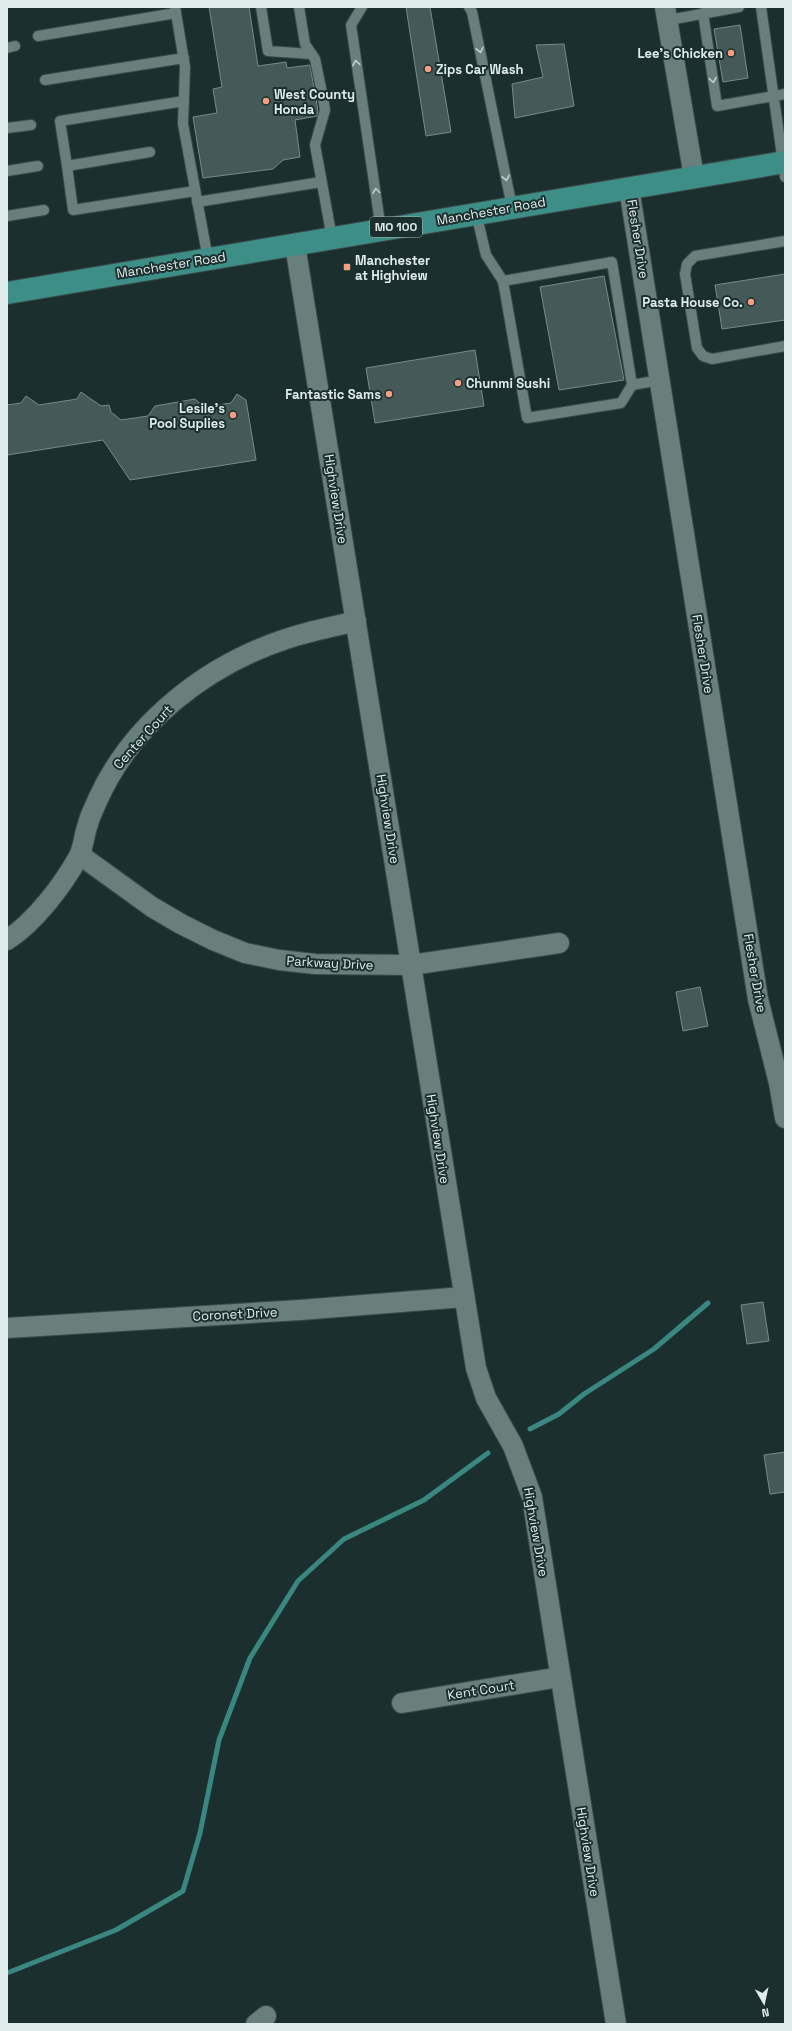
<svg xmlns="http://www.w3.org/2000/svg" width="792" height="2031" font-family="'Space Grotesk',sans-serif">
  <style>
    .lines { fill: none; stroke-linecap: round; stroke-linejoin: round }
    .stream { stroke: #3a8782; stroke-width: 5 }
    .building { fill: #455a58; stroke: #758c89 }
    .service-casing { stroke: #394b49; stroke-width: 12 }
    .minor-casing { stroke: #394b49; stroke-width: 22 }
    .trunk-casing { stroke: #394b49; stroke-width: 24 }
    .service { stroke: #687f7c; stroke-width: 10 }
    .minor { stroke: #687f7c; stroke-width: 20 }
    .trunk { stroke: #3e8e88; stroke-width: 22 }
    .oneway { stroke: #c2d1cf }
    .poi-dot { fill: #f39f84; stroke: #1b302e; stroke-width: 1.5 }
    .labels { text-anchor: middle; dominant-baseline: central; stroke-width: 4; stroke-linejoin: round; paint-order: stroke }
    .shield { fill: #1b302e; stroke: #a5b4b2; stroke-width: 1 }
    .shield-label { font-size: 12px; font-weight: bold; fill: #e0eceb }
    .poi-label { font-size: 13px; font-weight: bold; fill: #e0eceb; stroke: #1b302e; text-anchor: end }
    .street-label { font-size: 13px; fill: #e0eceb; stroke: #1b302e }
  </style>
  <rect width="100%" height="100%" fill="#1b302e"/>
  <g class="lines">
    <g class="stream">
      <polyline points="530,1429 559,1414 584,1394 654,1349 708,1303"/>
      <polyline points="7,1973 116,1930 183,1891 200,1833 219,1740 250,1658 298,1581 344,1539 424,1500 488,1453"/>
    </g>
  </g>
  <g class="building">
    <polygon points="209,7 249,7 258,66 286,62 287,68 310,65 318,111 317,116 295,120 300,157 283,160 273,169 203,178 193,117 217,113 213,89 222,87"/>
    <polygon points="406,7 430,7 451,132 426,136"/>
    <polygon points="740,25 748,78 723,82 714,29"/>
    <polygon points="564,44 574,106 515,118 512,84 543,77 536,45"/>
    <polygon points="785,274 785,320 722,329 715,285"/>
    <polygon points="604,276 624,380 559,390 540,287"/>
    <polygon points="475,350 484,406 375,423 366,368"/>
    <polygon points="81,392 101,406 109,405 111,412 121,420 148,416 155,406 195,399 204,407 231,403 237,394 246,400 256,460 130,480 103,440 7,455 7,405 21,403 26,396 39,405 77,399"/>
    <polygon points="700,987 708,1026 683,1031 676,992"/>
    <polygon points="763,1302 769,1341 747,1344 741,1305"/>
    <polygon points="785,1452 785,1492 770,1494 764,1455"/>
  </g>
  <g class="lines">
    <defs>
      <g id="service">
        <polyline points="175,7 185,67 183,124 208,259"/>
        <polyline points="261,7 268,51 311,54"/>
        <polyline points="299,7 305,44 315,59 323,98 325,110 315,145 332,238"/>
        <polyline points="362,7 351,25 381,230"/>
        <polyline points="469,7 472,12 512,207"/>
        <polyline points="761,7 785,177"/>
        <polyline points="703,13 717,106 785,94"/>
        <polyline points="669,20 739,7"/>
        <polyline points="38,36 176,13"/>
        <polyline points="7,48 15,46"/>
        <polyline points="45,80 184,58"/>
        <polyline points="7,128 31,125"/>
        <polyline points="150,152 67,166 73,210 195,191"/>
        <polyline points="67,166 60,121 184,101"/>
        <polyline points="7,171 38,166"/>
        <polyline points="197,202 321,182"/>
        <polyline points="476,213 486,255 503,281 612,262 632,385 660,380"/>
        <polyline points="7,216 44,210"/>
        <polyline points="785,241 695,256 687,264 685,274 697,348 703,356 712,359 785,346"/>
        <polyline points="503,281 527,418 621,403 632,385"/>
      </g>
      <g id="minor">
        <polyline points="665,7 694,177"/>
        <polyline points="629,188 758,999 779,1083 785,1118"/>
        <polyline points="295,245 476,1368 486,1398 513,1446 532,1497 616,2024"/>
        <polyline points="80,855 152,907 181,924 213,940 245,953 279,960 315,964 411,965 559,943"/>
        <path d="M7,940C35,922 63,885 79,856C84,846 84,834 88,824C90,815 95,807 98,799C133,722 207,665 286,639C309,631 333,627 356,621"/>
        <polyline points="7,1328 300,1310 464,1297"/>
        <polyline points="402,1703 560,1677"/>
        <polyline points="256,2024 266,2016"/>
      </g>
      <polyline id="trunk" points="7,293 785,162"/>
    </defs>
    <use href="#service" class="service-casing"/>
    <use href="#minor" class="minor-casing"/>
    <use href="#trunk" class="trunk-casing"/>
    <use href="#service" class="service"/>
    <use href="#minor" class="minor"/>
    <use href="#trunk" class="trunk"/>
  </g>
  <defs><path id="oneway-chevron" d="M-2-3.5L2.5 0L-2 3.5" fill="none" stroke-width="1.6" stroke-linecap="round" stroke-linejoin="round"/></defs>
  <g class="oneway">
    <use href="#oneway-chevron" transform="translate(480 50) rotate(78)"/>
    <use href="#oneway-chevron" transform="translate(356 63) rotate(-99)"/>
    <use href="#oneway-chevron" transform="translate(713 80) rotate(81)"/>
    <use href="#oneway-chevron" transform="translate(506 178) rotate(78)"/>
    <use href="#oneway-chevron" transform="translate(376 191) rotate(-98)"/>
  </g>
  <g class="poi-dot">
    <circle cx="731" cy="53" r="4"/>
    <circle cx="428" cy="69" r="4"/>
    <circle cx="266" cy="101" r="4"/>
    <rect x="343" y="263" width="8" height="8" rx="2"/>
    <circle cx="751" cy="302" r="4"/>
    <circle cx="458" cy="383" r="4"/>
    <circle cx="389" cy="394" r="4"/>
    <circle cx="233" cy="415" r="4"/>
  </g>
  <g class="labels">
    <rect class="shield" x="370" y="217" width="52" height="20" rx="3"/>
    <g class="shield-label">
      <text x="396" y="227">MO 100</text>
    </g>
    <g class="poi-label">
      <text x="723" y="53">Lee's Chicken</text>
      <text x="436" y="69" text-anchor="start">Zips Car Wash</text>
      <text x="274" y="94" text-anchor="start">West County<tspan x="274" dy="15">Honda</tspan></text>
      <text x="355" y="260" text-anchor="start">Manchester<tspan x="355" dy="15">at Highview</tspan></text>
      <text x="743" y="302">Pasta House Co.</text>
      <text x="466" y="383" text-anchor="start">Chunmi Sushi</text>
      <text x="381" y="394">Fantastic Sams</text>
      <text x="225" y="408">Lesile's<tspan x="225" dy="15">Pool Suplies</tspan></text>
    </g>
    <g class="street-label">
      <text transform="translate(491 211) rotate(-10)">Manchester Road</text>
      <text transform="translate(638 239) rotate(81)">Flesher Drive</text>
      <text transform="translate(171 265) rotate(-9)">Manchester Road</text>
      <text transform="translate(336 499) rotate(81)">Highview Drive</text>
      <text transform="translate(703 654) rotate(81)">Flesher Drive</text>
      <text transform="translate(143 737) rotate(-48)">Center Court</text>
      <text transform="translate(388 819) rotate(81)">Highview Drive</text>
      <text transform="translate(330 963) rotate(3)">Parkway Drive</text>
      <text transform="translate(755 973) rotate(80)">Flesher Drive</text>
      <text transform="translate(438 1139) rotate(81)">Highview Drive</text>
      <text transform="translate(235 1314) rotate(-3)">Coronet Drive</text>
      <text transform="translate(536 1532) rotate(80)">Highview Drive</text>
      <text transform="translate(481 1690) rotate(-9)">Kent Court</text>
      <text transform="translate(588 1852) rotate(81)">Highview Drive</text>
    </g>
  </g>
  <rect width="792" height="2031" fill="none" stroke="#e0eceb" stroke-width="16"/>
  <g transform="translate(764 2003) rotate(171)" stroke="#1b302e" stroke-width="3" paint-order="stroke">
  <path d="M0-3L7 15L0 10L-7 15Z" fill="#e0eceb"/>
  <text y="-6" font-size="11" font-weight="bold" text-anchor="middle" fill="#e0eceb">N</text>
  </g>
</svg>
